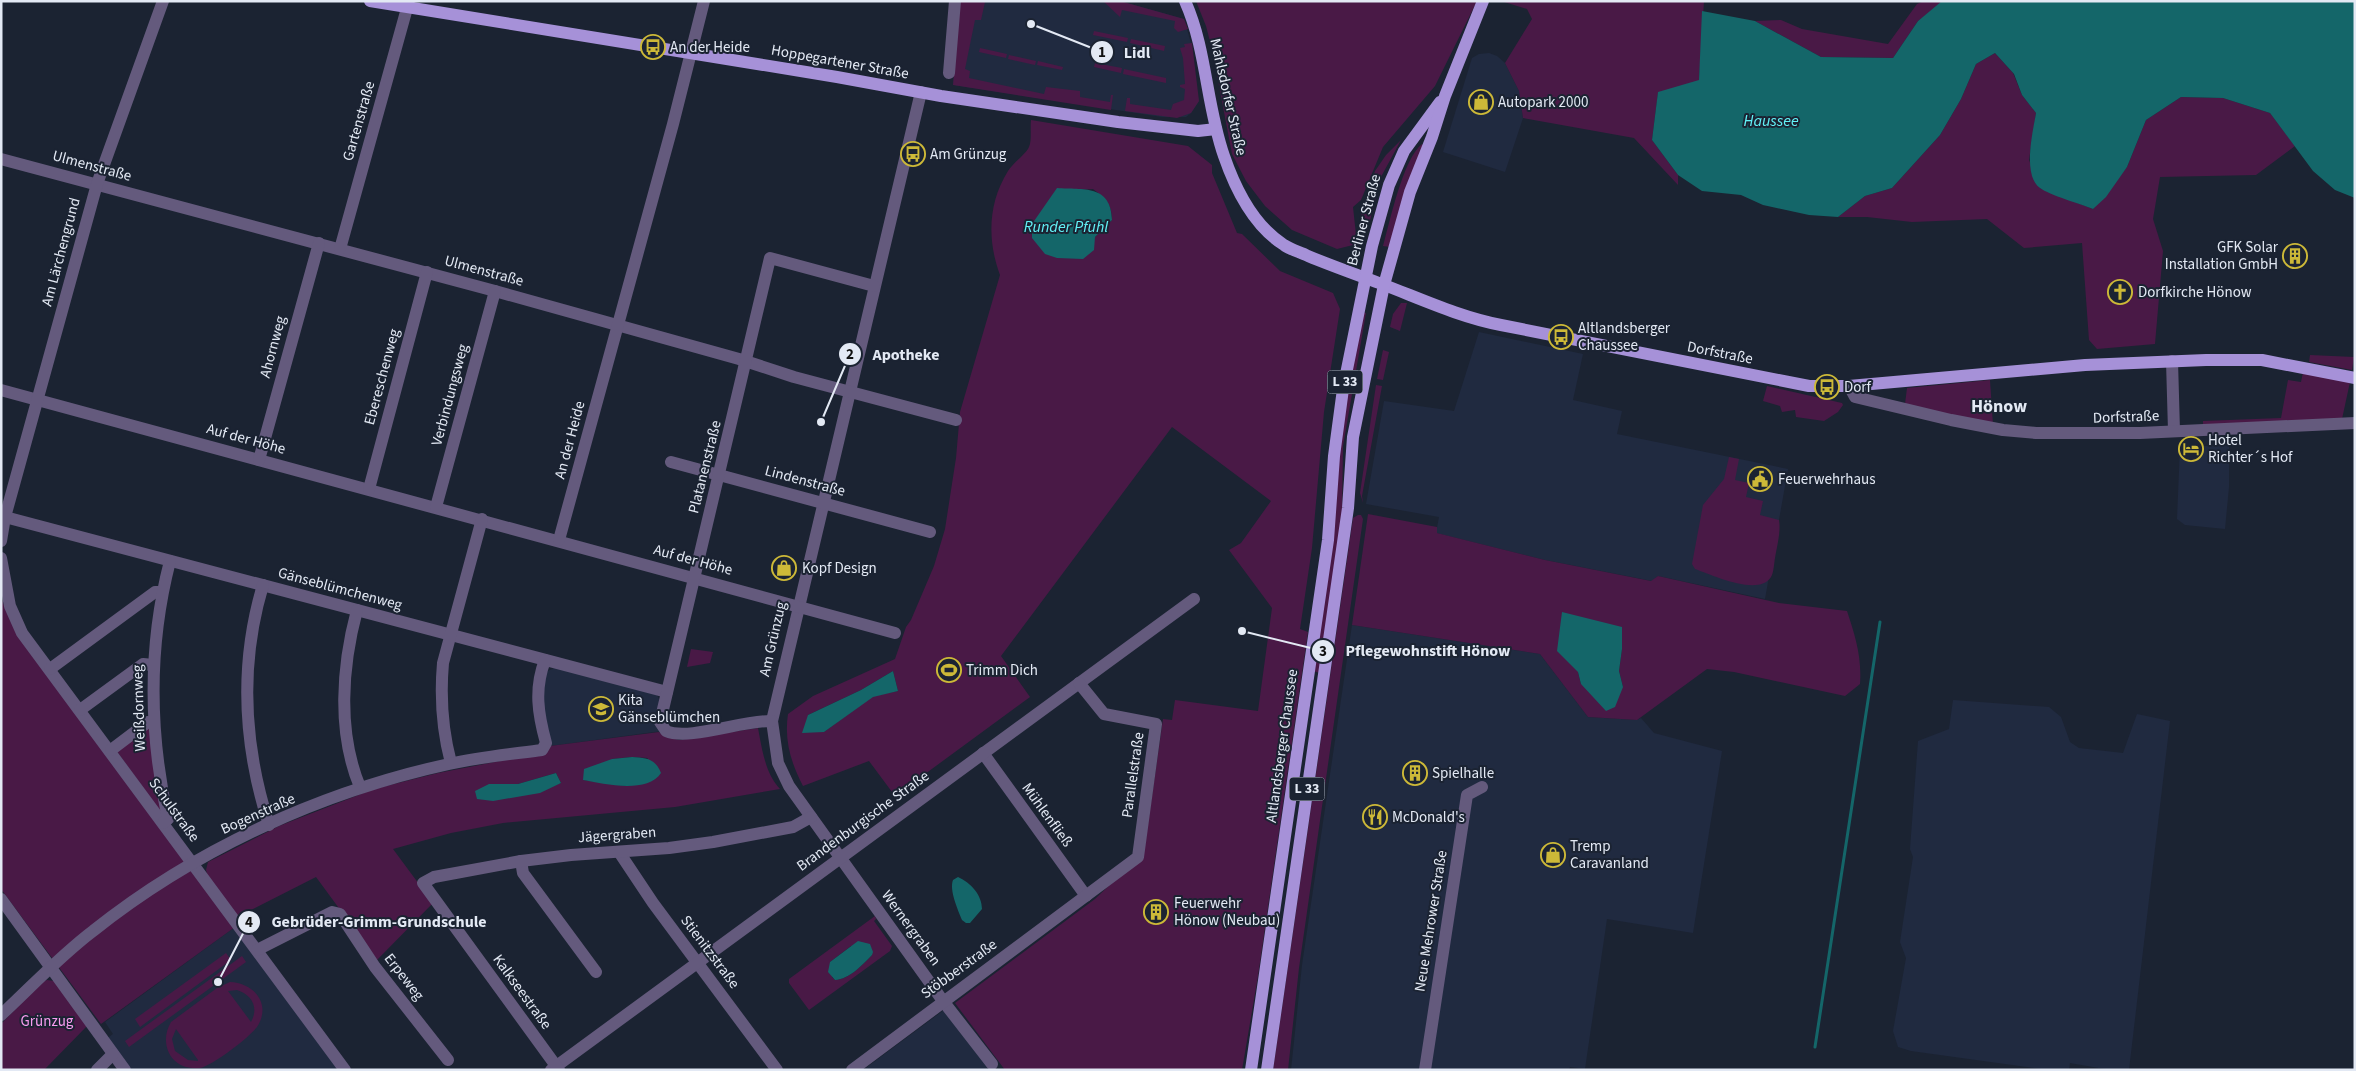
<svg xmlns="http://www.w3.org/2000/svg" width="2356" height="1071" font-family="'Source Sans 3',sans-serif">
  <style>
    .built { fill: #202a40 }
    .green { fill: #491946; fill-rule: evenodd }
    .water { fill: #146669 }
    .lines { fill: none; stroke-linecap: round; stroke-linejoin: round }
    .stream { stroke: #146669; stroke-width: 3 }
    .minor { stroke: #645a7d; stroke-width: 12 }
    .major { stroke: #a691d8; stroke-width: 12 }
    .labels { text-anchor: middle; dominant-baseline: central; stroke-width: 4; stroke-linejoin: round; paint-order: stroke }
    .shield { fill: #1b2332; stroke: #a7aeba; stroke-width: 1 }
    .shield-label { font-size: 14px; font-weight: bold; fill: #e3e9f4 }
    .poi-label { font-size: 15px; fill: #e3e9f4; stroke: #1b2332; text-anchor: start }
    .street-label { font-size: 15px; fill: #e3e9f4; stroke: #1b2332 }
    .park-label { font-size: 15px; fill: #f99cf1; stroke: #1b2332 }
    .water-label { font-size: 16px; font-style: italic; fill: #62f2f7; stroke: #1b2332 }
    .quarter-label { font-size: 18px; font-weight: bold; fill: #e3e9f4; stroke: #1b2332 }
    .leader { fill: none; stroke: #e3e9f4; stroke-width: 2 }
    .callout-dot { fill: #e3e9f4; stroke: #1b2332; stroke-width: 2 }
    .mark-label { font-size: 15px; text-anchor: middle; font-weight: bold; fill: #111 }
    .callout-label { font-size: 16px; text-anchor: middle; font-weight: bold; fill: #e3e9f4; stroke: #1b2332; stroke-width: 4; stroke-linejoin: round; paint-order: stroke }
  </style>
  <rect width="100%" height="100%" fill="#1b2332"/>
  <g class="built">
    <polygon points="960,1 1120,1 1184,19 1193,50 1193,70 1199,101 1191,113 1186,117 1162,117 953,85"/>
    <polygon points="1489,53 1497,56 1505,63 1519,91 1523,118 1505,172 1443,152 1472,58 1479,54"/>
    <polygon points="1479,332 1583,354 1573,400 1622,411 1617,434 1788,469 1765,599 1658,576 1652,581 1545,560 1436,533 1439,517 1366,504 1384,401 1454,411"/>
    <polygon points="2229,445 2229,487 2225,529 2185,525 2177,519 2180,447"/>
    <polygon points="1352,625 1540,654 1588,717 1637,720 1641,718 1654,733 1722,751 1693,933 1607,919 1585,1069 1570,1067 1569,1070 1291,1070 1302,965"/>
    <polygon points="557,667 657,695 660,701 662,731 550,746 543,703 545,672"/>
    <polygon points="1953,700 2049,707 2061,717 2070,742 2079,748 2123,753 2137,714 2170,721 2129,1070 2110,1070 2070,1063 2069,1070 2048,1070 1911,1051 1898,1047 1893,1031 1906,958 1900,942 1913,857 1910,849 1918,741 1949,729"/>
    <polygon points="235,927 340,1070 129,1070 106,1039 113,1034 105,1022"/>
    <polygon points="944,1010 993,1070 863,1070"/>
  </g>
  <g class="green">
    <polygon points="960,1 985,2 981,20 975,20 965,69 970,71 969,78 1044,94 1046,87 1080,91 1080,97 1110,102 1111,95 1113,95 1111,110 953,85"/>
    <polygon points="1103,1 1120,1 1184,19 1188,29 1178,32 1174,28 1175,21 1122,10 1120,17"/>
    <polygon points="1196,1 1477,1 1435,86 1383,147 1361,200 1353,207 1357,244 1337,249 1292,230 1265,206 1246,181 1232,154 1212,49 1206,26"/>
    <polygon points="1501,1 1704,1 1699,81 1658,93 1652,140 1678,175 1678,185 1634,138 1523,118 1519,91 1505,63 1532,19 1527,9"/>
    <polygon points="1924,1 1944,1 1918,21 1893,58 1821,57 1755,21 1781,20 1802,29 1888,44 1917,4"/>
    <polygon points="1094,31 1128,38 1127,42 1093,35"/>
    <polygon points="1131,39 1165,46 1164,51 1130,43"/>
    <polygon points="1192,43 1199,101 1191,113 1177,118 1125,111 1127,98 1130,98 1130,104 1171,110 1173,104 1184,100 1185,89 1180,87 1180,85 1185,84 1183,58 1180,48 1185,47 1184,44"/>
    <polygon points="980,48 1007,54 1006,58 979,52"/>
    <polygon points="1995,53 2013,73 2022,95 2036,113 2029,160 2040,188 2093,209 2127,167 2146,120 2181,97 2223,98 2270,113 2295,146 2256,175 2160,177 2153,219 2163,251 2155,344 2097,349 2089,340 2082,243 2024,248 1987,219 1912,222 1867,217 1838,217 1865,196 1892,188 1940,135 1961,99 1976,64"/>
    <polygon points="1009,55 1036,61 1035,65 1008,59"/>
    <polygon points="1038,61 1063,67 1062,70 1037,65"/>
    <polygon points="1095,63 1122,68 1121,73 1094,67"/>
    <polygon points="1124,69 1166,78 1166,83 1123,74"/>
    <path d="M1031,120L1188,146L1212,165V173L1237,233L1242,234L1280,271L1333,293L1340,309L1324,412L1312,548L1300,629L1308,632L1258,976L1242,1070H1005L955,1003L1095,899L1144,852L1163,719L1172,720L1175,700L1258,711L1272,608L1229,550L1241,543L1271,501L1172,427L1001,656L1030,697L895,796L869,761L803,786C791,763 784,740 788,714L813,696L895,659L906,627L911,620L934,566L945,529L956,458L960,412L1000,275C987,240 988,203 1008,171C1013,163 1026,154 1029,147C1032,140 1030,128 1031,120ZM1093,189C1105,198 1112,204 1112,220L1095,237L1093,244L1078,190ZM893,671L898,691L873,696L824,732L808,715L861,690Z"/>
    <polygon points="1401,140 1382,175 1365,239 1360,218 1375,171 1386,155"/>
    <path d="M1422,144L1423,146L1390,247L1383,246C1390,221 1403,159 1422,144Z"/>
    <polygon points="1401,303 1407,303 1400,331 1390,327 1393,314"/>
    <polygon points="1363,312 1366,313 1343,446 1342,514 1320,673 1313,671 1345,406"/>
    <polygon points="1383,350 1389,352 1383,380 1377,379"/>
    <polygon points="2310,355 2354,357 2352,370 2309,362"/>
    <polygon points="2303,372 2350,382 2342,419 2203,426 2203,421 2281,418 2288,380 2301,382"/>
    <polygon points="1990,380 1993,425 1905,404 1907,388"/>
    <polygon points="1376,385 1382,386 1362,496 1363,503 1360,493"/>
    <polygon points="1767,386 1842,403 1843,405 1838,412 1824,421 1796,417 1795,410 1782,412 1780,406 1763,401"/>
    <path d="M1729,457L1739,459L1735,480L1749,483L1746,497L1763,501L1760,515L1779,520C1781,532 1777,546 1775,558C1774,563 1774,572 1771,577C1759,597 1712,575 1695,569L1692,564L1703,505L1724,479Z"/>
    <path d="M1368,514L1437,527V533L1545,560L1651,581L1658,576L1779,603L1847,611C1855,635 1862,657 1860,684L1845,696L1734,672L1707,669L1637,720L1588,717L1540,654L1352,625ZM1622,649L1619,671L1623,687L1581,684L1578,672Z"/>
    <polygon points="1358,515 1361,515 1363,519 1299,968 1288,1070 1273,1070 1353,518"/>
    <polygon points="1,598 7,613 235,927 101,1024 1,889"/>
    <polygon points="691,649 713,652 710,663 687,667"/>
    <polygon points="149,727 162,814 118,753 118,751"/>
    <path d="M758,728C762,749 765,773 780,789L675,807L503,823L451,833L393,849L433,903L377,960L316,877L237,917L208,877L206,870L208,862L279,826L374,789L438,773L500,761L550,746L659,732L666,737L679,740ZM632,757L648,758L626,786L583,780L612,759ZM556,773L561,783L553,786L489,784H518Z"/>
    <path d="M875,916L876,919L874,921L892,946L890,951L809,1010L789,983V979ZM851,946L872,955C862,965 850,979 835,980L832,977L830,962Z"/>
    <polygon points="226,953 231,960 140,1027 135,1019"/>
    <polygon points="242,956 246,962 129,1047 125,1041"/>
    <polygon points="47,980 54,981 88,1025 44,1070 1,1070 1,1024 42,982"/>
    <path d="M230,982C254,983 272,1004 257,1027C247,1039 215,1064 200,1068C171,1071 158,1044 171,1022L217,988ZM237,990C252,995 259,1007 251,1022L228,991ZM176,1029L198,1060V1061L188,1060L175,1051L172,1039Z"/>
  </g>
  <g class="water">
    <path d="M1942,1H2355V198L2335,190L2313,171L2270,113L2223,98L2181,97L2146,120L2127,167L2106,197L2093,209C2081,204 2049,195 2040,188C2022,175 2033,131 2036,113L2022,95L2014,74L1995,53L1976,64L1961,99L1940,135L1892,188L1865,196L1838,217L1809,215L1763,205L1741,195L1702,191L1678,175L1652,140L1658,92L1699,80L1702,11L1755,21L1821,57L1893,58L1918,21Z"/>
    <path d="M1057,188C1083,190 1111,184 1112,220L1095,237L1094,250L1083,259L1057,258L1045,254L1032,238V224Z"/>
    <polygon points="1562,612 1622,627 1622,649 1619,671 1623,687 1615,707 1606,711 1581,684 1578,672 1557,651"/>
    <polygon points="893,671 898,691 873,697 824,732 802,733 808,715 861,690"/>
    <path d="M632,757C646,758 655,758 661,773C647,794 604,784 583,780L584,769L612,759Z"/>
    <polygon points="556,773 561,783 540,793 493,801 477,799 475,791 489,784 518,784"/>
    <path d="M958,877C971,883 982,895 982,909L970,923H966L962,920C958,910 949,890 953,880Z"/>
    <path d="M858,941L870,944L873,952L872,955C862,965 850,979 835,980L828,972L830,962Z"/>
  </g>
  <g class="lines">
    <polyline class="stream" points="1815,1047 1880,622"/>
    <g class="minor">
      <polyline points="949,73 955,1"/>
      <polyline points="921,92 772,721 778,763 789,786 943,1001 992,1064"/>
      <polyline points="1,159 495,291 739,359 794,377 956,420"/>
      <polyline points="340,249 409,1"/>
      <polyline points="2172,361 2174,431"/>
      <polyline points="1849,386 1855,397 1951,420 2003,430 2036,433 2140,433 2355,423"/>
      <polyline points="1,390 895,633"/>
      <polyline points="259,460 319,243"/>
      <polyline points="671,462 930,532"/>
      <polyline points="369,489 427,272"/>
      <polyline points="436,507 495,291"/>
      <polyline points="5,517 667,692"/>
      <polyline points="559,540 673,124 704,1"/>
      <polyline points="1,541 5,517 97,184 163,1"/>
      <polyline points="1,558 10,606 22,633 345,1070"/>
      <path d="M263,585C239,665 244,747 269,825"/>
      <path d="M357,610C342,666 337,732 360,787"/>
      <polyline points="50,669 155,592 162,592"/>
      <polyline points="80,710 143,664 153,665"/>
      <path d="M772,721C743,720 689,741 666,731L660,722L770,258L874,286"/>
      <polyline points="111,750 148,722 153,722"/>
      <polyline points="983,753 1086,896"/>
      <path d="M451,763C442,729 440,697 443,663L482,519"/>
      <path d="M163,823L168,819C149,733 148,646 170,561"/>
      <polyline points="619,852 653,903 777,1070"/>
      <polyline points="521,861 523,873 596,972"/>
      <polyline points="1,899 125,1070"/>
      <polyline points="257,950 332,912 340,914 375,967 448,1060"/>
      <path d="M1,1015C31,987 60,956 93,931C196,849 321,792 449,764C479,757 512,754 542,750L546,743C538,714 534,689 545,660"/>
      <polyline points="97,1070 113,1054"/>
      <polyline points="551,1070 1194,599"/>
      <polyline points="559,1070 423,883 434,877 521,861 571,855 669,848 713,842 793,827 811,817"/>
      <polyline points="852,1070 1138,857 1156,724 1104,714 1079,683"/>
      <polyline points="1425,1070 1467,795 1482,787"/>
    </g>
    <g class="major">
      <polyline points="370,1 837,77 941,96 1118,122 1198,131 1216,129"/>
      <path d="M1185,1C1207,50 1206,105 1224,156C1235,188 1254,226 1284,245C1291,250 1300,252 1308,256C1332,266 1355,274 1379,283C1419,298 1459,317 1501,325L1809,386H1849L2085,365L2206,360H2262L2355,378"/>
      <polyline points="1251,1070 1328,540 1334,456 1343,389 1372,246 1389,185 1404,151 1440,102"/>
      <polyline points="1267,1070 1348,508 1353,437 1384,285 1410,192 1432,137 1445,96 1483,1"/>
    </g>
  </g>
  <defs>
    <symbol id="bus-ring" viewBox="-11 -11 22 22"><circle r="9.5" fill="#1b2332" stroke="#cdb938" stroke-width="1.5"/><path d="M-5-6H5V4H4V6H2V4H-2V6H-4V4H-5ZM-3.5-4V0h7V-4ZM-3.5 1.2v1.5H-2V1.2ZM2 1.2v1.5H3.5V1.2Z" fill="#cdb938"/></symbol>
    <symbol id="shop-ring" viewBox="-11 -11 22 22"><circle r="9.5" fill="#1b2332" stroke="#cdb938" stroke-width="1.5"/><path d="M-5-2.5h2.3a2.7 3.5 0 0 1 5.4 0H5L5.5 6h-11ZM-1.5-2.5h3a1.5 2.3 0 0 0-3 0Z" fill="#cdb938"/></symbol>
    <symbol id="building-ring" viewBox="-11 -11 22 22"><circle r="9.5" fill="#1b2332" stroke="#cdb938" stroke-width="1.5"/><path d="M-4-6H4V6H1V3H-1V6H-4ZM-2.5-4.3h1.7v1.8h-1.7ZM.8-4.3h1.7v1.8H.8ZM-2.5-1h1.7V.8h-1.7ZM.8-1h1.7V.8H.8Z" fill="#cdb938"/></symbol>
    <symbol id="church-ring" viewBox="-11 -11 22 22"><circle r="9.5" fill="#1b2332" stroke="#cdb938" stroke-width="1.5"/><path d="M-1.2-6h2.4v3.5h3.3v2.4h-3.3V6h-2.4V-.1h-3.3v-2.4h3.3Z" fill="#cdb938"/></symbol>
    <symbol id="hotel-ring" viewBox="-11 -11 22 22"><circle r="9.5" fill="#1b2332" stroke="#cdb938" stroke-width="1.5"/><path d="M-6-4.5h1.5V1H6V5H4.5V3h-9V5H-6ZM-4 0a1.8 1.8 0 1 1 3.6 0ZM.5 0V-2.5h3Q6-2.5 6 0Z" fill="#cdb938"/></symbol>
    <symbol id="civic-ring" viewBox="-11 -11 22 22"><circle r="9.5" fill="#1b2332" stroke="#cdb938" stroke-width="1.5"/><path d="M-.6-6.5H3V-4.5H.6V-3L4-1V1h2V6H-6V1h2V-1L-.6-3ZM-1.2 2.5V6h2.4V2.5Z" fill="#cdb938"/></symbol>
    <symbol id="stadium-ring" viewBox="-11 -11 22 22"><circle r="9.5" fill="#1b2332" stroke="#cdb938" stroke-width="1.5"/><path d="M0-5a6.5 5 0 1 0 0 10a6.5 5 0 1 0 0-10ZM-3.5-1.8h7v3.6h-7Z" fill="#cdb938"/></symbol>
    <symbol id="school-ring" viewBox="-11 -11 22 22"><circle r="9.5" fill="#1b2332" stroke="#cdb938" stroke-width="1.5"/><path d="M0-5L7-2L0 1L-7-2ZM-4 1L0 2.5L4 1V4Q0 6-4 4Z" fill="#cdb938"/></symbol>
    <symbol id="restaurant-ring" viewBox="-11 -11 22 22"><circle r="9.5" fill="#1b2332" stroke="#cdb938" stroke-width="1.5"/><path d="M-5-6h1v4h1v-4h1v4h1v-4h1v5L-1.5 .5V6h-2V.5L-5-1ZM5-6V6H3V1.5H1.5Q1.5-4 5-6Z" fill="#cdb938"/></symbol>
  </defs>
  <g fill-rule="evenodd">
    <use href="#bus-ring" x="639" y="33" width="28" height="28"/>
    <use href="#shop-ring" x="1467" y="88" width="28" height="28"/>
    <use href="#bus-ring" x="899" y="140" width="28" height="28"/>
    <use href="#building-ring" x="2281" y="242" width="28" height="28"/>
    <use href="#church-ring" x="2106" y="278" width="28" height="28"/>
    <use href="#bus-ring" x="1547" y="323" width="28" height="28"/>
    <use href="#bus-ring" x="1813" y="373" width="28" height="28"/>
    <use href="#hotel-ring" x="2177" y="435" width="28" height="28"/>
    <use href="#civic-ring" x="1746" y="465" width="28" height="28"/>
    <use href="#shop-ring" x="770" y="554" width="28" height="28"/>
    <use href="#stadium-ring" x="935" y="656" width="28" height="28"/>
    <use href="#school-ring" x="587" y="695" width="28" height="28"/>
    <use href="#building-ring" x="1401" y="759" width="28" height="28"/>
    <use href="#restaurant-ring" x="1361" y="803" width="28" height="28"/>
    <use href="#shop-ring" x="1539" y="841" width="28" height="28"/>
    <use href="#building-ring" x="1142" y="898" width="28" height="28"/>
  </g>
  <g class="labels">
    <g class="shield">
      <rect x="1327.5" y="370.5" width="35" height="23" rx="4"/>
      <rect x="1289.5" y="777.5" width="35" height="23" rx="4"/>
    </g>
    <g class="shield-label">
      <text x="1345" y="382">L 33</text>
      <text x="1307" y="789">L 33</text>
    </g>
    <g class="poi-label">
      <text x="670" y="47">An der Heide</text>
      <text x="1498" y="102">Autopark 2000</text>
      <text x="930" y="154">Am Grünzug</text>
      <text x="2278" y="247" text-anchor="end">GFK Solar<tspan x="2278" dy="17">Installation GmbH</tspan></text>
      <text x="2138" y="292">Dorfkirche Hönow</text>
      <text x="1578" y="328">Altlandsberger<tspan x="1578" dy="17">Chaussee</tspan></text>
      <text x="1844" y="387">Dorf</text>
      <text x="2208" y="440">Hotel<tspan x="2208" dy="17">Richter´s Hof</tspan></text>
      <text x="1778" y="479">Feuerwehrhaus</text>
      <text x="802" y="568">Kopf Design</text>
      <text x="966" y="670">Trimm Dich</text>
      <text x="618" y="700">Kita<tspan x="618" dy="17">Gänseblümchen</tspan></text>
      <text x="1432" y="773">Spielhalle</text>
      <text x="1392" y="817">McDonald's</text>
      <text x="1570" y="846">Tremp<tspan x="1570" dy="17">Caravanland</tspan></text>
      <text x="1174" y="903">Feuerwehr<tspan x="1174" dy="17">Hönow (Neubau)</tspan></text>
    </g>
    <g class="street-label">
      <text transform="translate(840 62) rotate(10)">Hoppegartener Straße</text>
      <text transform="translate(1228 97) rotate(77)">Mahlsdorfer Straße</text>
      <text transform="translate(359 121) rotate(-74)">Gartenstraße</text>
      <text transform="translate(92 166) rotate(15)">Ulmenstraße</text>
      <text transform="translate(1364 220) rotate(-75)">Berliner Straße</text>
      <text transform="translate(61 252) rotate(-75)">Am Lärchengrund</text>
      <text transform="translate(484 271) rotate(15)">Ulmenstraße</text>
      <text transform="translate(273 347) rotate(-75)">Ahornweg</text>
      <text transform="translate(1720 353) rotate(11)">Dorfstraße</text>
      <text transform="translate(382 377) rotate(-75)">Ebereschenweg</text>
      <text transform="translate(450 395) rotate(-75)">Verbindungsweg</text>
      <text transform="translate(2126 417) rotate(-2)">Dorfstraße</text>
      <text transform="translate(246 439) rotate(15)">Auf der Höhe</text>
      <text transform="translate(570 440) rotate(-75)">An der Heide</text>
      <text transform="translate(705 467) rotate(-76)">Platanenstraße</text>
      <text transform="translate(805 481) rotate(15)">Lindenstraße</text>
      <text transform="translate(693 560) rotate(15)">Auf der Höhe</text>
      <text transform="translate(340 589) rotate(15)">Gänseblümchenweg</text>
      <text transform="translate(773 639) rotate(-77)">Am Grünzug</text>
      <text transform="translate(139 708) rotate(-92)">Weißdornweg</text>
      <text transform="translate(1282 746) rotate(-82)">Altlandsberger Chaussee</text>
      <text transform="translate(1133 775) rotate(-82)">Parallelstraße</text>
      <text transform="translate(174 810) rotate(54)">Schulstraße</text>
      <text transform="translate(258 814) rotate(-24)">Bogenstraße</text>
      <text transform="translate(1047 815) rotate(54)">Mühlenfließ</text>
      <text transform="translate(863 821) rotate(-36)">Brandenburgische Straße</text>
      <text transform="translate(617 835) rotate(-4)">Jägergraben</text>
      <text transform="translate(1431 921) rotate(-81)">Neue Mehrower Straße</text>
      <text transform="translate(911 928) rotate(54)">Wernergraben</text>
      <text transform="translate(710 952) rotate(53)">Stienitzstraße</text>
      <text transform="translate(959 969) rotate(-36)">Stöbberstraße</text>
      <text transform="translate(404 977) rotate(52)">Erpeweg</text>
      <text transform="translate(522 992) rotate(54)">Kalkseestraße</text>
    </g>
    <g class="park-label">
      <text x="47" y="1021">Grünzug</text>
    </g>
    <g class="water-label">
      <text x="1771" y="121">Haussee</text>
      <text x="1066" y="227">Runder Pfuhl</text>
    </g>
    <g class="quarter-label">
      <text x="1999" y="406">Hönow</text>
    </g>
  </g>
  <path class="leader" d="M1031 24L1102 52M821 422L850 354M1242 631L1323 651M218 982L249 922"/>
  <g class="callout-dot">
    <circle cx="1031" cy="24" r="5"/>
    <circle cx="821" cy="422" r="5"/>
    <circle cx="1242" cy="631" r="5"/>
    <circle cx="218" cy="982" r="5"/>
    <circle cx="1102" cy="52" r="12"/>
    <circle cx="850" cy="354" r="12"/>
    <circle cx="1323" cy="651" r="12"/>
    <circle cx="249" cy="922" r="12"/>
  </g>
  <g class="mark-label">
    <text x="1102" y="57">1</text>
    <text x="850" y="359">2</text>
    <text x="1323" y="656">3</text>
    <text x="249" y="927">4</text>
  </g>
  <g class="callout-label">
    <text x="1137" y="58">Lidl</text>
    <text x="906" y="360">Apotheke</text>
    <text x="1428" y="656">Pflegewohnstift Hönow</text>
    <text x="379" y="927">Gebrüder-Grimm-Grundschule</text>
  </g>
  <rect width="2356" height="1071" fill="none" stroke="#e3e9f4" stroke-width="5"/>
</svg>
